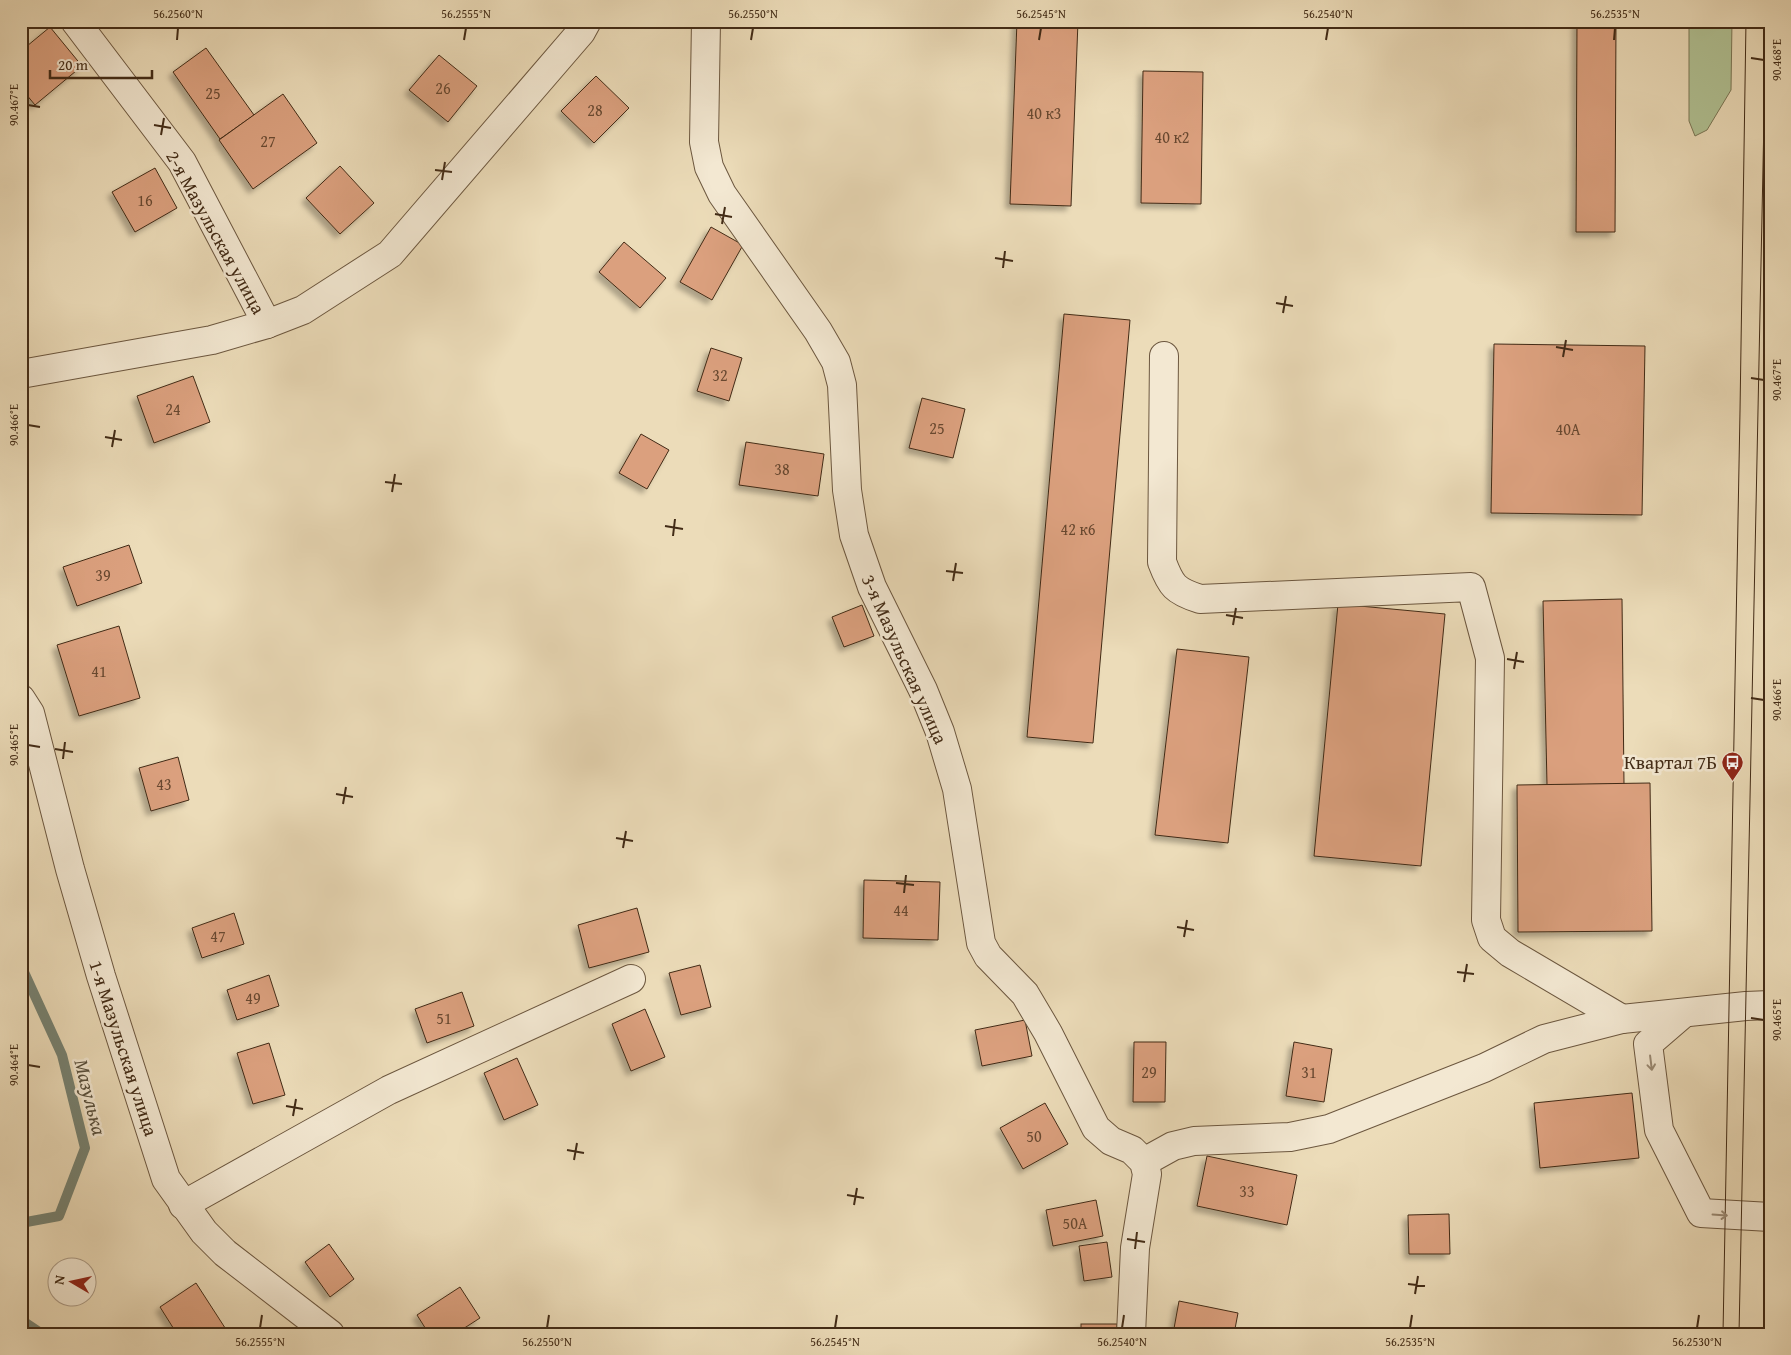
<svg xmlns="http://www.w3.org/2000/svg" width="1791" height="1355" font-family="'Gentium Book Plus',serif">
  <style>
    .green { fill: #b1c294; stroke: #7a7655 }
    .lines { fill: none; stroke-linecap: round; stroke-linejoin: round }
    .stream { stroke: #768272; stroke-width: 10 }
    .building { fill: #dba07e; stroke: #422b16; filter: url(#shadow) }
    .minor-casing { stroke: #6c573f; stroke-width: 30 }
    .minor { stroke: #f3e8d2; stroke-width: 28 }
    .tram { stroke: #422b16; stroke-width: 1 }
    .oneway { stroke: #9a8a74 }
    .ticks { fill: none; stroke: #422b16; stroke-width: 2 }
    .labels { text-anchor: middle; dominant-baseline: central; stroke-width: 5; stroke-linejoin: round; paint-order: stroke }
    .number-label { font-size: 16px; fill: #684830 }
    .street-label { font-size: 19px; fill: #422b16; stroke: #f3e8d2 }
    .poi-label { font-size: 19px; fill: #422b16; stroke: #f3e8d2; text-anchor: end }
    .water-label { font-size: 20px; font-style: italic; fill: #584f3c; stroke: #f3e8d2 }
    .neatline { fill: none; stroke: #422b16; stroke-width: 2 }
    .ticks-label { font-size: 12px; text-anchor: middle; fill: #422b16 }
  </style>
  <defs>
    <filter id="shadow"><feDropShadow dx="-4.5" dy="4.5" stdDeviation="2.5" flood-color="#0004"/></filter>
  </defs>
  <rect width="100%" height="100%" fill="#ecdcb9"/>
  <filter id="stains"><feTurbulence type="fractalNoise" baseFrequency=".004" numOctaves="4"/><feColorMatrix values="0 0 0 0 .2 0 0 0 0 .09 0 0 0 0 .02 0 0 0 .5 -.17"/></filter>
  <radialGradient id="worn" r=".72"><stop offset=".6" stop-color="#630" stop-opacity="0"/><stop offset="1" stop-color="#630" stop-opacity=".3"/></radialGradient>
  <polygon class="green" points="1689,21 1732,21 1731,90 1707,130 1695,136 1689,121"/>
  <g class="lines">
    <g class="stream">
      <polyline points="21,952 24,972 62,1055 85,1148 59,1216 21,1223"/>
      <polyline points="21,1320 42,1334"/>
    </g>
  </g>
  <g class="building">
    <polygon points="1017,21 1078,21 1071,206 1010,204"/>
    <polygon points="1577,21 1616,21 1615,232 1576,232"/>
    <polygon points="50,27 82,66 35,105 21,88 21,51"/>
    <polygon points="206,48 254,115 220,139 173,72"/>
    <polygon points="439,55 477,86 448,122 409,90"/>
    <polygon points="1143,71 1203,72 1201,204 1141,203"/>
    <polygon points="596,76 629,108 594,143 561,111"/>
    <polygon points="283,94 317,143 253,189 219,140"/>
    <polygon points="340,166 374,203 340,234 306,198"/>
    <polygon points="155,168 177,208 135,232 112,192"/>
    <polygon points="711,227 743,245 712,300 680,282"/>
    <polygon points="624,242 666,278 640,308 599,272"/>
    <polygon points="1064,314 1130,320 1093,743 1027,737"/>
    <polygon points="1494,344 1645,346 1642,515 1491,513"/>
    <polygon points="711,348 742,358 729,401 697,391"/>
    <polygon points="193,376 210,422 154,443 137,396"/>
    <polygon points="922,398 965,409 953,458 909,448"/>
    <polygon points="641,434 669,450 647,489 619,473"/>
    <polygon points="746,442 824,454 818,496 739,485"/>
    <polygon points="129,545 142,583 77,606 63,567"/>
    <polygon points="1622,599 1624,784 1547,785 1543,601"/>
    <polygon points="1338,604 1445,614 1421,866 1314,856"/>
    <polygon points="862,605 874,636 844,647 832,617"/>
    <polygon points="119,626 140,698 79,716 57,645"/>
    <polygon points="1177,649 1249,657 1228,843 1155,835"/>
    <polygon points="178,757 189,800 151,811 139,768"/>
    <polygon points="1650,783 1652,931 1518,932 1517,785"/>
    <polygon points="864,880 940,882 938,940 863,938"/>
    <polygon points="637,908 649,952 589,968 578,925"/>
    <polygon points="234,913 244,944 202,958 192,928"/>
    <polygon points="700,965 711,1007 681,1015 669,973"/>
    <polygon points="269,975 279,1006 237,1020 227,990"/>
    <polygon points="462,992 474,1026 427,1043 415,1009"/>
    <polygon points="645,1009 665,1057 631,1071 612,1024"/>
    <polygon points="1025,1020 1032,1056 982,1066 975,1030"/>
    <polygon points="1134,1042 1166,1042 1165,1102 1133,1102"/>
    <polygon points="1294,1042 1332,1049 1324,1102 1286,1096"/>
    <polygon points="269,1043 285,1095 253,1104 237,1053"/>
    <polygon points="517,1058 538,1105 504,1120 484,1073"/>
    <polygon points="1632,1093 1639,1158 1540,1168 1534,1103"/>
    <polygon points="1045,1103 1068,1144 1023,1169 1000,1128"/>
    <polygon points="1207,1156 1297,1175 1287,1225 1197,1206"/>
    <polygon points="1096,1200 1103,1236 1053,1246 1046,1210"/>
    <polygon points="1449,1214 1450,1254 1409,1254 1408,1215"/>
    <polygon points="1107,1242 1112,1277 1084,1281 1079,1246"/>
    <polygon points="329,1244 354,1279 330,1297 305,1262"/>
    <polygon points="196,1283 229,1334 177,1334 160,1307"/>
    <polygon points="460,1287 480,1318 455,1334 429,1334 417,1315"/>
    <polygon points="1179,1301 1238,1313 1234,1334 1173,1334"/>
    <rect x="1081" y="1324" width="36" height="10"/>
  </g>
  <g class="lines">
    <defs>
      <g id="minor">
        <polyline points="75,21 182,162 267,324"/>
        <polyline points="706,21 704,142 709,167 722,194 818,331 836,362 842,385 847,490 854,535 872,587 923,690 940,732 957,789 981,943 988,956 1025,994 1048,1033 1096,1128 1111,1141 1132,1150 1144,1162 1147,1174 1135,1248 1131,1334"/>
        <path d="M1164,356L1162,562C1171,586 1175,591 1200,599L1471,587L1490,658L1486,920L1492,938L1510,953L1622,1019"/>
        <polyline points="21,374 212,340 267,324 303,310 390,254 581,32 587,21"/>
        <polyline points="21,699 30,713 70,869 101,976 166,1179 204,1232 225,1253 330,1334"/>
        <polyline points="1684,1013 1648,1044 1659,1130 1701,1213 1770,1217"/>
        <polyline points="1144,1162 1173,1146 1194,1141 1290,1137 1329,1129 1484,1068 1544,1039 1622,1019 1746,1006 1770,1005"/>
        <polyline points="183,1205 389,1090 631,979"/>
      </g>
    </defs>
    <use href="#minor" class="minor-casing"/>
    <use href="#minor" class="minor"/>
    <g class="tram">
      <polyline points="1723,1334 1740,411 1746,21"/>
      <polyline points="1739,1334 1766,21"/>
    </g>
  </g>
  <defs><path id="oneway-shaft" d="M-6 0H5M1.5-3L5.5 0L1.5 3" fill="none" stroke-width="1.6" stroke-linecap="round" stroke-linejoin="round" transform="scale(1.25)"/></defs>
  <g class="oneway">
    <use href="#oneway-shaft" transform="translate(1651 1063) rotate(83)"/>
    <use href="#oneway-shaft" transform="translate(1720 1215) rotate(4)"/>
  </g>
  <path class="ticks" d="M177,40L178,28M464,40L466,28M751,40L753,28M1039,40L1041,28M1326,40L1328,28M1614,40L1615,28M1751,58L1764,60M28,105L40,107M154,125L171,128M161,135L164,118M435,170L452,172M442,180L445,162M715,214L732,217M722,224L725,207M995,258L1013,261M1003,268L1005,251M1276,303L1293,306M1283,313L1286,296M1556,347L1573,350M1563,357L1566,340M1751,378L1764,380M28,425L40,427M105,437L122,440M112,447L115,430M385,482L402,484M392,492L395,474M665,526L683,529M673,536L675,519M946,571L963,573M953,581L956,563M1226,615L1243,618M1233,625L1236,608M1507,659L1524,662M1514,669L1517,652M1751,698L1764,700M28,745L40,747M55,749L73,752M63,759L65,742M336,794L353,797M343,804L346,787M616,838L633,841M623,848L626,831M896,883L914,885M904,893L906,875M1177,927L1194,930M1184,937L1187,920M1457,972L1474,974M1464,982L1467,964M1751,1018L1764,1020M28,1065L40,1067M286,1106L303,1109M293,1116L296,1099M567,1150L584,1153M574,1160L577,1143M847,1195L864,1198M854,1205L857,1188M1127,1239L1145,1242M1135,1249L1137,1232M1408,1284L1425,1286M1415,1294L1418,1276M260,1328L262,1315M547,1328L549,1315M835,1328L837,1315M1122,1328L1124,1315M1410,1328L1412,1315M1697,1328L1699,1315"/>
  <defs>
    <symbol id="bus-pin" viewBox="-11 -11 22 30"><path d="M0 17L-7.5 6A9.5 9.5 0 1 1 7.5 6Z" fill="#8f2418" stroke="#f3e8d2"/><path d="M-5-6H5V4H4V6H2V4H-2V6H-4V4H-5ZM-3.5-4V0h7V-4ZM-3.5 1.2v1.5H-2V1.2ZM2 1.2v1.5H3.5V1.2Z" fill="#fff"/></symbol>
  </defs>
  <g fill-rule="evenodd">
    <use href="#bus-pin" x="1720" y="750" width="25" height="34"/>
  </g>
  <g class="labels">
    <g class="number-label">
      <text x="443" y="88">26</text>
      <text x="213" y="93">25</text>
      <text x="595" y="110">28</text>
      <text x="1044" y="113">40 к3</text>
      <text x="1172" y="137">40 к2</text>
      <text x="268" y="141">27</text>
      <text x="145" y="200">16</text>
      <text x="720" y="375">32</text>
      <text x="173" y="409">24</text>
      <text x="937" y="428">25</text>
      <text x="1568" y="429">40А</text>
      <text x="782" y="469">38</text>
      <text x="1078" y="529">42 к6</text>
      <text x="103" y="575">39</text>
      <text x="99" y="671">41</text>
      <text x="164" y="784">43</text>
      <text x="901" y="910">44</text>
      <text x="218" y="936">47</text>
      <text x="253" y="998">49</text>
      <text x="444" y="1018">51</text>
      <text x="1149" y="1072">29</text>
      <text x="1309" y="1072">31</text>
      <text x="1034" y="1136">50</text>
      <text x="1247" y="1191">33</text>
      <text x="1075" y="1223">50А</text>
    </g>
    <g class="street-label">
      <text transform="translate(216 232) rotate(61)">2-я Мазульская улица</text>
      <text transform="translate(905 659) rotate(66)">3-я Мазульская улица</text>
      <text transform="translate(124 1048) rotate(72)">1-я Мазульская улица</text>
    </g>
    <g class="poi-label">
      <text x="1717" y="762">Квартал 7Б</text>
    </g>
    <g class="water-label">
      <text transform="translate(91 1097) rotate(76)">Мазулька</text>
    </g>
  </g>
  <rect width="1791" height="1355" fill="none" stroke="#ecdcb9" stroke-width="55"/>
  <g transform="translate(72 1282) rotate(279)"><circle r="24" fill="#f3e8d2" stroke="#ac9c87"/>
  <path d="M0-4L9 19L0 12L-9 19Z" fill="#8f2418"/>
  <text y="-8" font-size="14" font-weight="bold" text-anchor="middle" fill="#422b16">N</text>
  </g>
  <path d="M50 70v8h102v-8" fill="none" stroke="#422b16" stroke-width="2.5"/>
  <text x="58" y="70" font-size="15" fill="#422b16" stroke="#f3e8d2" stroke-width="4" paint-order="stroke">20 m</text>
  <rect x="28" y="28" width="1736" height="1300" class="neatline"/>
  <g class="ticks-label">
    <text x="178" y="18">56.2560°N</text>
    <text x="466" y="18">56.2555°N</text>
    <text x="753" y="18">56.2550°N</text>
    <text x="1041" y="18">56.2545°N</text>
    <text x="1328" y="18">56.2540°N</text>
    <text x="1615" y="18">56.2535°N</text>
    <text transform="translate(1777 60) rotate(-90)" y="4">90.468°E</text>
    <text transform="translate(14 105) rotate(-90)" y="4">90.467°E</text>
    <text transform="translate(1777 380) rotate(-90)" y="4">90.467°E</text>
    <text transform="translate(14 425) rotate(-90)" y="4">90.466°E</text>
    <text transform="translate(1777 700) rotate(-90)" y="4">90.466°E</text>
    <text transform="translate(14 745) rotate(-90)" y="4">90.465°E</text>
    <text transform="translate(1777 1020) rotate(-90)" y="4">90.465°E</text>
    <text transform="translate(14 1065) rotate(-90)" y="4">90.464°E</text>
    <text x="260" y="1346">56.2555°N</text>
    <text x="547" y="1346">56.2550°N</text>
    <text x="835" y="1346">56.2545°N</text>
    <text x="1122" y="1346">56.2540°N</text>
    <text x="1410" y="1346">56.2535°N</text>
    <text x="1697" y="1346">56.2530°N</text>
  </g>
  <rect width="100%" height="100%" filter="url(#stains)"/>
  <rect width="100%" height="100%" fill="url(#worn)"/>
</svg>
